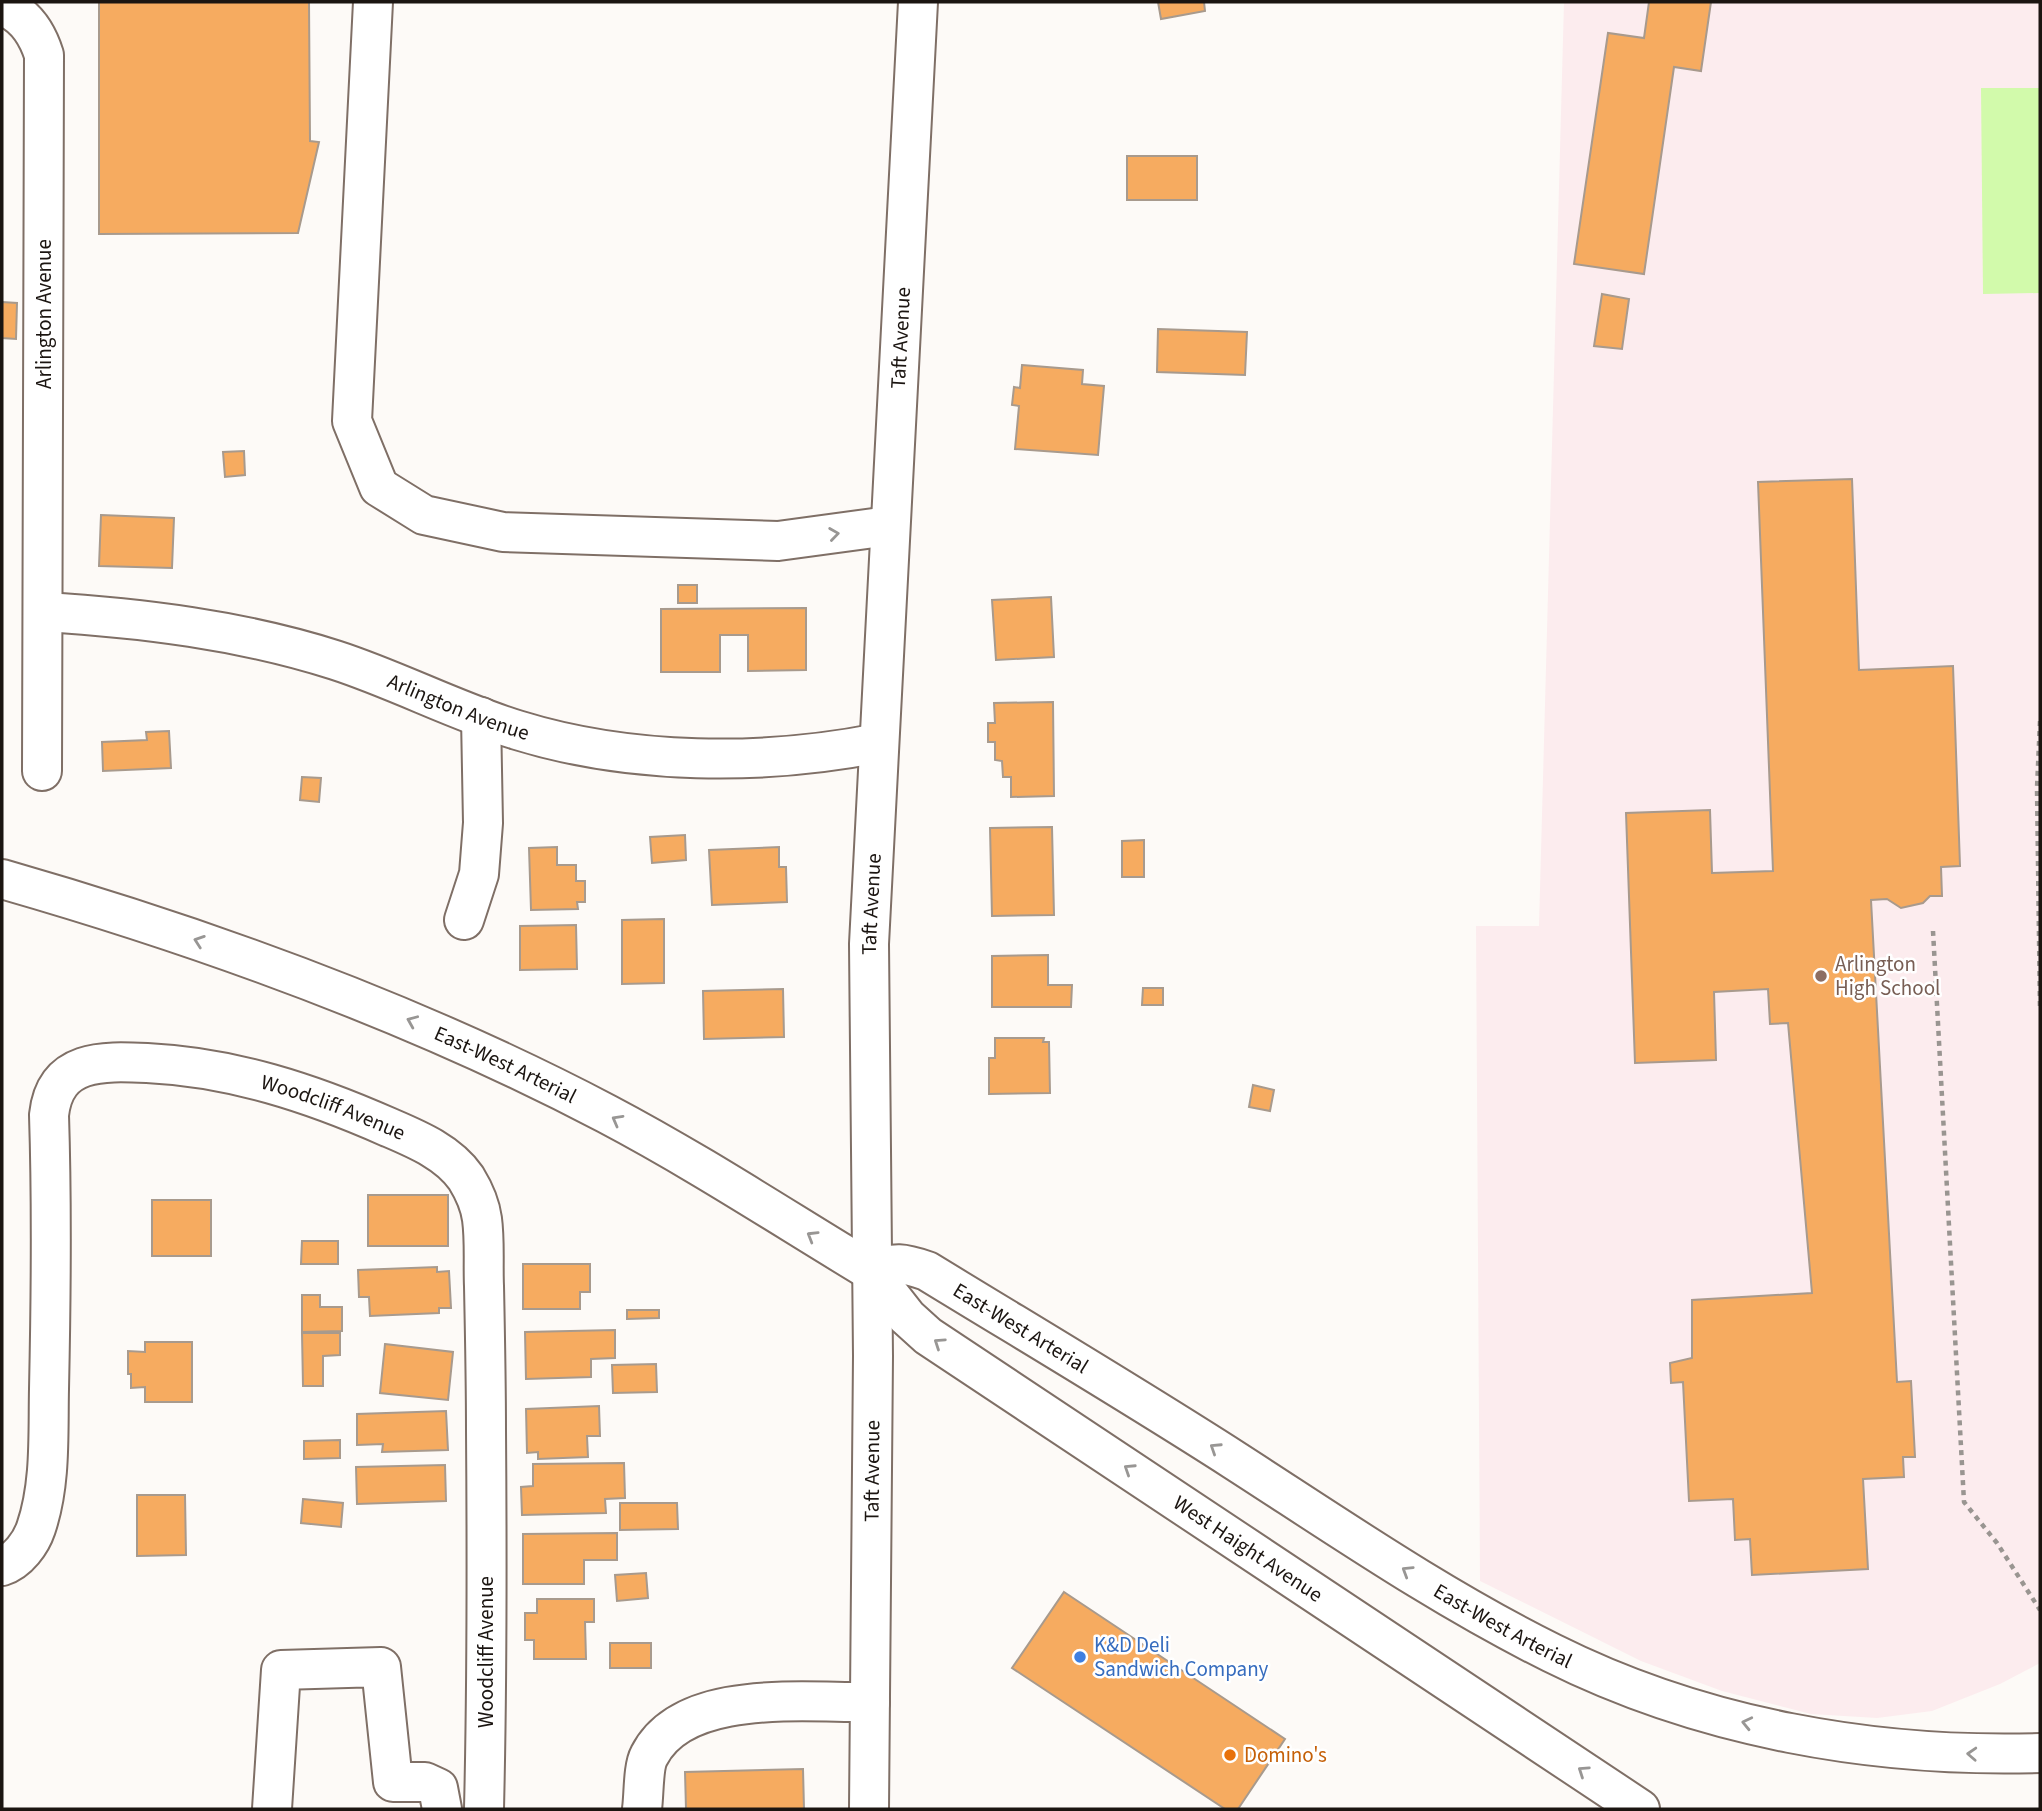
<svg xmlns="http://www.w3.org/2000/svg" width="2042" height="1811" font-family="'Source Sans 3',sans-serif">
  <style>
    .education { fill: #fcecee }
    .green { fill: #d2faab }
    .building { fill: #f6ab60; stroke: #a89a8d; stroke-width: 2 }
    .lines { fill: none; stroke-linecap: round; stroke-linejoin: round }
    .minor-casing { stroke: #7f6f66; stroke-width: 42 }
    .major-casing { stroke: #7f6f66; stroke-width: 42 }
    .highway-casing { stroke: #7f6f66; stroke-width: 42 }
    .path { stroke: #999591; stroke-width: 4.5; stroke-dasharray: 5 5; stroke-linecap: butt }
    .minor { stroke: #fff; stroke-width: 38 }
    .major { stroke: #fff; stroke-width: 38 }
    .highway { stroke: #fff; stroke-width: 38 }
    .oneway { stroke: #989694 }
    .education-dot { fill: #8d6e63; stroke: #fff; stroke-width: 2.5 }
    .shop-dot { fill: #3f7fe0; stroke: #fff; stroke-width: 2.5 }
    .food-dot { fill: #e8710a; stroke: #fff; stroke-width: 2.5 }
    .labels { text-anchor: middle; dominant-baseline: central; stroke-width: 5; stroke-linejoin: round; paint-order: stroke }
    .street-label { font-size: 21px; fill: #1b1511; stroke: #fff }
    .education-label { font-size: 21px; fill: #785e54; stroke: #fff; text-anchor: start }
    .shop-label { font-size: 21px; fill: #366cbe; stroke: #fff; text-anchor: start }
    .food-label { font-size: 21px; fill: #c56008; stroke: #fff; text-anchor: start }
  </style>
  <rect width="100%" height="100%" fill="#fdfaf7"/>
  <polygon class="education" points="1564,2 2040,2 2040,1663 2000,1684 1932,1711 1877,1718 1811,1714 1722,1691 1641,1661 1480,1581 1476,926 1539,926"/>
  <polygon class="green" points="1981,88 2040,88 2040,293 1983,294"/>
  <g class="building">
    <polygon points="99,2 309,2 310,141 319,142 298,233 99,234"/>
    <polygon points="1158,2 1204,2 1205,11 1161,19"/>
    <polygon points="1649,2 1711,2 1701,71 1674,67 1644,274 1574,264 1608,33 1644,38"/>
    <rect x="1127" y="156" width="70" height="44"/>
    <polygon points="1602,294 1629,299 1622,349 1594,346"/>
    <polygon points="2,302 17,303 16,339 2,338"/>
    <polygon points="1158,329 1247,332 1245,375 1157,372"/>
    <polygon points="1022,365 1083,370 1082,384 1104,386 1098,455 1015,449 1019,406 1012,405 1014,387 1020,388"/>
    <polygon points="244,451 245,475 225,477 223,452"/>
    <polygon points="1852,479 1859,670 1953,666 1960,866 1941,867 1942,896 1930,896 1923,903 1901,908 1887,899 1871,900 1897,1382 1911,1381 1915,1457 1903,1457 1904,1477 1863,1479 1868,1569 1752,1575 1750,1539 1735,1540 1733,1499 1689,1501 1683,1382 1671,1383 1670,1363 1692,1358 1692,1300 1812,1293 1788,1023 1770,1024 1768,989 1714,992 1716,1060 1635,1063 1626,813 1710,810 1712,873 1773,871 1758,482"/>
    <polygon points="101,515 174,518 172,568 99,566"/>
    <rect x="678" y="585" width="19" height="18"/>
    <polygon points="1051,597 1054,657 996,660 992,600"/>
    <polygon points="806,608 806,670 748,671 748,635 720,635 720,672 661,672 661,609"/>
    <polygon points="1053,702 1054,796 1011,797 1011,777 1003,777 1002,761 995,760 995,742 988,742 988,723 995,723 994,703"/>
    <polygon points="169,731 171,768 103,771 102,742 147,740 146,732"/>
    <polygon points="302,777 321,778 319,802 300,800"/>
    <polygon points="1052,827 1054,915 992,916 990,828"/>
    <polygon points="685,835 686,860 652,863 650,837"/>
    <polygon points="1144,840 1144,877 1122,877 1122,841"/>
    <polygon points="557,847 557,865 576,865 576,881 585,881 585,902 577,902 578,909 531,910 529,848"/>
    <polygon points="779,847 779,867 786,867 787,902 712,905 709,850"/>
    <polygon points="664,919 664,983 622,984 622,920"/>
    <polygon points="576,925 577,969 520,970 520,926"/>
    <polygon points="1048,955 1048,985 1072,985 1071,1007 992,1007 992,956"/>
    <polygon points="1143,988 1163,988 1163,1005 1142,1005"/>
    <polygon points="783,989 784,1037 704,1039 703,991"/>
    <polygon points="995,1038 1044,1038 1043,1042 1049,1042 1050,1093 989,1094 989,1058 995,1058"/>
    <polygon points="1253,1085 1274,1090 1270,1111 1249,1107"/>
    <rect x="368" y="1195" width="80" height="51"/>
    <rect x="152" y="1200" width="59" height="56"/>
    <polygon points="302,1241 338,1241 338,1264 301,1264"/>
    <polygon points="523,1264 590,1264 590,1292 580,1292 580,1309 523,1309"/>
    <polygon points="437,1267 437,1272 449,1271 451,1308 439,1308 439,1313 370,1316 369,1297 359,1297 358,1270"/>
    <polygon points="302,1295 320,1295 320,1307 342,1307 342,1331 302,1332"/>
    <polygon points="627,1310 659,1310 659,1318 627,1319"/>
    <polygon points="615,1330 615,1358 591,1359 591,1377 526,1379 525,1332"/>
    <polygon points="302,1333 340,1333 340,1355 323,1356 323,1386 303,1386"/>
    <polygon points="145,1342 192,1342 192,1402 145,1402 145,1387 131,1388 131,1374 128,1374 128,1351 145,1352"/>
    <polygon points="385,1344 453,1352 448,1400 380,1393"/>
    <polygon points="656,1364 657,1392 613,1393 612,1365"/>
    <polygon points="599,1406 600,1436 587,1436 588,1457 538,1459 538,1452 527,1453 526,1409"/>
    <polygon points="446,1411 448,1450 382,1452 383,1444 357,1445 357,1414"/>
    <polygon points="340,1440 340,1458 304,1459 304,1441"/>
    <polygon points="624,1463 625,1498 605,1499 606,1513 522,1515 521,1487 533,1486 533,1464"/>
    <polygon points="445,1465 446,1501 357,1504 356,1467"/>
    <polygon points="137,1495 185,1495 186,1555 137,1556"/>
    <polygon points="303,1499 343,1503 341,1527 301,1523"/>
    <polygon points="620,1503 677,1503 678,1529 620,1530"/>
    <polygon points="617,1533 617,1560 584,1560 584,1584 523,1584 523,1534"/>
    <polygon points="646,1573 648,1598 617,1601 615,1575"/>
    <polygon points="1064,1592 1285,1739 1238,1809 1225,1809 1012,1668"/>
    <polygon points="537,1599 594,1599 594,1622 585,1622 586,1659 534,1659 534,1640 525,1640 525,1613 537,1613"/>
    <rect x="610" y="1643" width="41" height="25"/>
    <polygon points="803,1769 804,1809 686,1809 685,1772"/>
  </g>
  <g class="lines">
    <defs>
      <g id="minor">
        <polyline points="373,2 352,421 379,487 424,515 503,532 778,541 889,526"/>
        <path d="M2,6C25,14 37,33 44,55L42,771"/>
        <path id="s1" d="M43,612C142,618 241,630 335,660C397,680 455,711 517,730C630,765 763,766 879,743"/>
        <polyline points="464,920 479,874 483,823 481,717"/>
        <path id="s2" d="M2,1566C18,1561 31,1543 36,1528C51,1484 48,1434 49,1389C51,1298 52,1207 49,1115C55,1059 102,1061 147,1063C232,1067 311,1093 388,1127C416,1139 448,1152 466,1178C474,1191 480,1204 482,1219C485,1241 483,1264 484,1286C485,1334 486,1383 486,1431C487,1557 487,1683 484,1809"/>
        <polyline points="272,1809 281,1670 381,1667 393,1782 425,1782 438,1788 442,1809"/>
        <path d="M642,1809C644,1795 643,1767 649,1756C683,1688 805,1703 870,1702"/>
        <path id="s3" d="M869,1809L873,1356L869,944L918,2"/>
      </g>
      <g id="major">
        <path id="s4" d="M871,1271L907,1317L928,1336L1640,1809"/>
      </g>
      <g id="highway">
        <path id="s5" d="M2,879C211,939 415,1013 607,1114C698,1162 783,1218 871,1271C895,1261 904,1263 927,1271C1030,1334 1133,1395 1234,1460C1338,1527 1441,1598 1552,1653C1702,1728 1874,1758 2040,1753"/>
      </g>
    </defs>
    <use href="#minor" class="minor-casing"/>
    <use href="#major" class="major-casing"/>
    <use href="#highway" class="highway-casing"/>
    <g class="path">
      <polyline points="2040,721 2037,788 2040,1011"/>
      <polyline points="1933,931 1964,1502 1997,1543 2040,1610"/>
    </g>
    <use href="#minor" class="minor"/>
    <use href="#major" class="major"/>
    <use href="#highway" class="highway"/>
  </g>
  <defs><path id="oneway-chevron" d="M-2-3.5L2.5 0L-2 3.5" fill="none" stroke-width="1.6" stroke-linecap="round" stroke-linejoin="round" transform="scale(1.75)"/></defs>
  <g class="oneway">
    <use href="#oneway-chevron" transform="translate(834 534) rotate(-8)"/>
    <use href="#oneway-chevron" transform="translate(199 941) rotate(-161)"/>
    <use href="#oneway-chevron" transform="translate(412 1021) rotate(-157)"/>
    <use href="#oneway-chevron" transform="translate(617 1120) rotate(-151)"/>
    <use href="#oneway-chevron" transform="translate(812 1236) rotate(-149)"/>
    <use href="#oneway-chevron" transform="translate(939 1343) rotate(-146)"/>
    <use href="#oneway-chevron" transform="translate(1215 1448) rotate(-147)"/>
    <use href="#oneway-chevron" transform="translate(1129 1469) rotate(-147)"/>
    <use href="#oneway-chevron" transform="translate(1407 1571) rotate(-148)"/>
    <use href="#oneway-chevron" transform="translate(1747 1723) rotate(-167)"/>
    <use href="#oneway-chevron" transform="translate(1972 1754) rotate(-177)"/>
    <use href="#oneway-chevron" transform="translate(1583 1771) rotate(-146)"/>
  </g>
  <circle class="education-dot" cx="1821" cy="976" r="7"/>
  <circle class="shop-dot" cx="1080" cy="1657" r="7"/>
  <circle class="food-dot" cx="1230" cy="1755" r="7"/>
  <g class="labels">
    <g class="street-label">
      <text transform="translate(44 314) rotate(-90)">Arlington Avenue</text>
      <text stroke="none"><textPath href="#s3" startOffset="1472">Taft Avenue</textPath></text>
      <text stroke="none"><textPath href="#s1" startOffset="429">Arlington Avenue</textPath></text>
      <text stroke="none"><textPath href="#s3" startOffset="905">Taft Avenue</textPath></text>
      <text stroke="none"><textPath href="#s5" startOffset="537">East-West Arterial</textPath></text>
      <text stroke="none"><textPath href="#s2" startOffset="786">Woodcliff Avenue</textPath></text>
      <text stroke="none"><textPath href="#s5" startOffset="1125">East-West Arterial</textPath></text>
      <text stroke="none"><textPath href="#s3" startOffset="338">Taft Avenue</textPath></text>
      <text stroke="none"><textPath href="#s4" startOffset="471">West Haight Avenue</textPath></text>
      <text stroke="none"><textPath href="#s5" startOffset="1692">East-West Arterial</textPath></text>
      <text transform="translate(486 1652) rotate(-90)">Woodcliff Avenue</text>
    </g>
    <g class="education-label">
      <text x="1835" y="964">Arlington<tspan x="1835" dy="24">High School</tspan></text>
    </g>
    <g class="shop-label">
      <text x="1094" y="1645">K&amp;D Deli<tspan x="1094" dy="24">Sandwich Company</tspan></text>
    </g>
    <g class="food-label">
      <text x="1244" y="1755">Domino's</text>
    </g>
  </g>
  <rect width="2042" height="1811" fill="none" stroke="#1b1511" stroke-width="7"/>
</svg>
